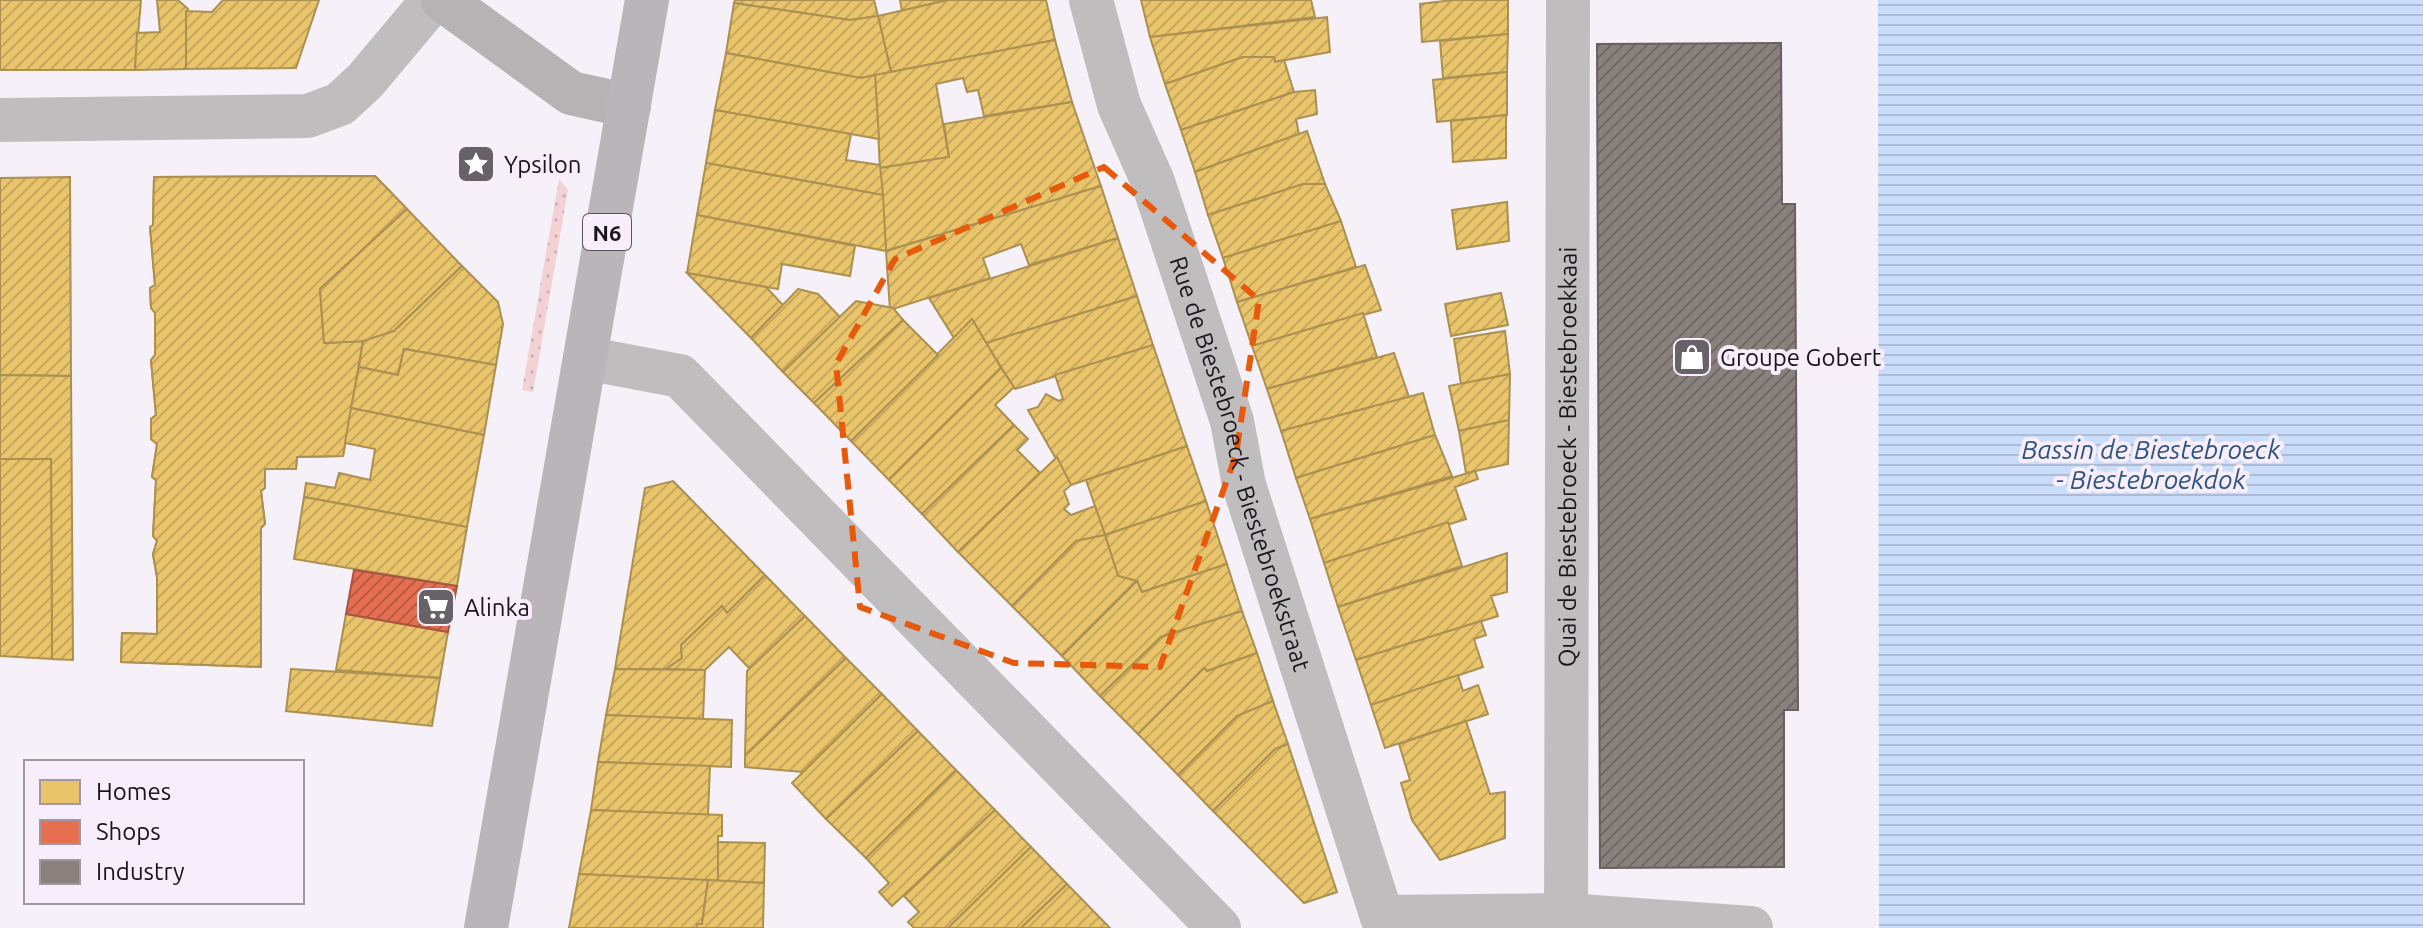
<svg xmlns="http://www.w3.org/2000/svg" width="2423" height="928" font-family="Ubuntu,sans-serif">
  <style>
    .green { fill: url(#green-dots) }
    .water { fill: url(#water-rules) }
    .homes { fill: url(#homes-hatch); stroke: #ab9052; stroke-width: 2; fill-rule: evenodd }
    .shops { fill: url(#shops-hatch); stroke: #a95440; stroke-width: 2 }
    .industry { fill: url(#industry-hatch); stroke: #68615f; stroke-width: 2 }
    .lines { fill: none; stroke-linecap: round; stroke-linejoin: round }
    .street { stroke: #c0bdbf; stroke-width: 44 }
    .secondary { stroke: #b6b3b5; stroke-width: 44 }
    .primary { stroke: #bab5b9; stroke-width: 44 }
    .marked { fill: none; stroke: #e8590c; stroke-width: 6; stroke-dasharray: 16 10; stroke-linejoin: round }
    .labels { text-anchor: middle; dominant-baseline: central; stroke-width: 8; stroke-linejoin: round; paint-order: stroke }
    .shield { fill: #f8edfb; stroke: #5c565e; stroke-width: 2 }
    .shield-label { font-size: 22px; font-weight: bold; fill: #19151a }
    .poi-label { font-size: 24px; fill: #19151a; stroke: #f8edfb; text-anchor: start }
    .street-label { font-size: 24px; fill: #19151a; stroke: #f8edfb }
    .water-label { font-size: 26px; font-style: italic; fill: #2f5587; stroke: #f8edfb }
  </style>
  <defs>
    <pattern id="green-dots" width="8" height="8" patternUnits="userSpaceOnUse" patternTransform="scale(2)"><rect width="8" height="8" fill="#f3d2d4"/><path d="M2 2h.1M6 6h.1" fill="none" stroke="#d0b3b5" stroke-width="1.8" stroke-linecap="round"/></pattern>
    <pattern id="water-rules" width="6" height="5" patternUnits="userSpaceOnUse" patternTransform="scale(2)"><rect width="6" height="5" fill="#c9dcf9"/><path d="M0 2.5h6" fill="none" stroke="#acbcd5"/></pattern>
    <pattern id="homes-hatch" width="6" height="6" patternUnits="userSpaceOnUse" patternTransform="scale(2)"><rect width="6" height="6" fill="#e9c46a"/><path d="M-1 1l2-2M0 6l6-6M5 7l2-2" fill="none" stroke="#c7a85b"/></pattern>
    <pattern id="shops-hatch" width="6" height="6" patternUnits="userSpaceOnUse" patternTransform="scale(2)"><rect width="6" height="6" fill="#e76f51"/><path d="M-1 1l2-2M0 6l6-6M5 7l2-2" fill="none" stroke="#ba5a42"/></pattern>
    <pattern id="industry-hatch" width="6" height="6" patternUnits="userSpaceOnUse" patternTransform="scale(2)"><rect width="6" height="6" fill="#8a817c"/><path d="M-1 1l2-2M0 6l6-6M5 7l2-2" fill="none" stroke="#706865"/></pattern>
  </defs>
  <rect width="100%" height="100%" fill="#f6f0f8"/>
  <polygon class="green" points="559,179 568,190 533,392 522,390"/>
  <polygon class="water" points="1878,0 2423,0 2423,928 1879,928"/>
  <g class="homes">
    <polygon points="0,0 141,0 135,70 0,70"/>
    <polygon points="157,0 178,0 188,9 186,69 135,70 137,33 160,32"/>
    <polygon points="223,0 319,0 296,68 186,69 186,11 212,12"/>
    <polygon points="735,0 874,0 878,16 850,20 734,3"/>
    <polygon points="900,0 948,0 902,11"/>
    <polygon points="1046,0 1055,40 891,72 878,16 948,0"/>
    <polygon points="1141,0 1311,0 1315,17 1150,37"/>
    <polygon points="1453,0 1508,0 1508,34 1422,42 1420,4"/>
    <polygon points="734,3 850,20 878,16 891,72 861,78 726,53"/>
    <polygon points="1327,17 1330,52 1275,62 1274,57 1243,57 1165,84 1150,37"/>
    <polygon points="1508,34 1507,72 1443,78 1440,41"/>
    <polygon points="1055,40 1072,102 984,116 978,90 967,92 963,78 936,84 949,157 880,168 875,75"/>
    <polygon points="726,53 861,78 875,75 879,139 715,110"/>
    <polygon points="1243,57 1274,57 1275,62 1284,60 1294,92 1181,130 1165,84"/>
    <polygon points="1507,72 1507,115 1437,122 1433,80"/>
    <polygon points="1315,90 1317,114 1296,119 1299,134 1195,172 1181,130 1294,92"/>
    <polygon points="1072,102 1101,186 886,251 880,168 949,157 944,124"/>
    <polygon points="715,110 851,134 846,160 880,165 883,195 706,163"/>
    <polygon points="1506,115 1506,158 1453,162 1451,121"/>
    <polygon points="1307,131 1325,184 1303,184 1208,215 1195,172"/>
    <polygon points="706,163 883,195 886,251 697,215"/>
    <path d="M375,176L407,209L320,289L324,343L363,341L343,456L297,457L296,469H265V488L261,491L265,524L261,528V667L121,662L122,633L157,634V577L153,554L157,541L153,536L156,480L152,477L157,444L151,439V419L156,415L151,360L155,355V313L151,308L150,288L155,285L150,227L153,225L154,177ZM267,303H292L291,342H282L281,430L260,433L264,409L259,396L263,392V372L258,367L259,309H267Z"/>
    <polygon points="375,176 407,209 320,289 324,343 363,341 343,456 297,457 296,469 265,469 265,488 261,491 265,524 261,528 261,667 121,662 122,633 157,634 157,577 153,554 157,541 153,536 156,480 152,477 157,444 151,439 151,419 156,415 151,360 155,355 155,313 151,308 150,288 155,285 150,227 153,225 154,177"/>
    <polygon points="70,177 71,376 0,375 0,178"/>
    <polygon points="1303,184 1325,184 1341,221 1223,258 1208,215"/>
    <polygon points="1101,186 1118,238 1029,265 1021,244 983,258 990,278 890,310 886,251"/>
    <polygon points="1507,202 1509,241 1457,249 1452,210"/>
    <polygon points="407,209 462,266 394,331 369,341 324,343 320,289"/>
    <polygon points="697,215 855,246 850,276 782,264 778,289 687,273"/>
    <polygon points="1341,221 1356,267 1237,302 1223,258"/>
    <polygon points="1118,238 1137,296 986,343 972,319 954,338 929,298"/>
    <polygon points="1365,265 1381,310 1252,346 1237,302"/>
    <polygon points="462,266 498,302 503,324 496,365 404,349 398,375 359,367 363,341 394,331"/>
    <polygon points="687,273 766,287 783,305 751,338"/>
    <polygon points="798,289 818,294 840,317 783,372 751,338"/>
    <polygon points="1501,293 1508,325 1451,336 1445,304"/>
    <polygon points="1137,296 1153,345 1015,389 986,343"/>
    <polygon points="856,301 893,308 903,320 814,403 783,372"/>
    <polygon points="1363,313 1377,357 1267,389 1252,346"/>
    <polygon points="972,319 1001,368 889,480 851,441"/>
    <polygon points="903,320 938,355 851,441 814,403"/>
    <polygon points="1505,331 1510,374 1461,384 1454,339"/>
    <polygon points="1153,345 1187,446 1071,485 1028,410 1038,407 1046,394 1059,401 1063,399 1055,375"/>
    <polygon points="404,349 496,365 484,435 351,408 359,367 398,375"/>
    <polygon points="1394,353 1409,397 1281,431 1267,389"/>
    <polygon points="1001,368 1014,387 995,405 1014,425 922,514 889,480"/>
    <polygon points="1510,374 1509,420 1459,431 1449,386"/>
    <polygon points="0,375 71,376 73,660 52,659 51,459 0,459"/>
    <polygon points="1423,393 1435,435 1296,478 1281,431"/>
    <polygon points="351,408 484,435 467,527 304,497 306,483 335,488 339,473 370,480 375,449 345,443"/>
    <polygon points="1509,420 1508,464 1466,473 1459,431"/>
    <polygon points="1014,425 1028,439 1017,450 1040,473 958,552 922,514"/>
    <polygon points="1435,435 1452,476 1310,519 1296,478"/>
    <polygon points="1187,446 1206,501 1105,535 1086,480"/>
    <polygon points="1057,457 1071,485 1064,491 1069,504 1064,509 1071,515 1095,506 1105,535 1076,541 1012,606 958,552"/>
    <polygon points="0,459 51,459 52,659 0,656"/>
    <polygon points="1475,471 1478,479 1455,487 1466,519 1324,563 1310,519"/>
    <polygon points="673,481 765,575 727,613 722,606 681,645 682,658 666,669 615,669 645,488"/>
    <polygon points="304,497 467,527 457,586 294,559"/>
    <polygon points="1206,501 1227,564 1142,592 1137,581 1118,576 1105,535"/>
    <polygon points="1448,522 1462,566 1338,607 1324,563"/>
    <polygon points="1105,535 1118,576 1137,581 1062,656 1012,606 1076,541"/>
    <polygon points="1507,553 1507,592 1491,596 1498,616 1356,660 1338,607"/>
    <polygon points="1227,564 1242,611 1161,637 1100,696 1062,656 1137,581 1142,592"/>
    <polygon points="765,575 805,616 750,669 729,647 705,670 666,669 682,658 681,645 722,606 727,613"/>
    <polygon points="1242,611 1257,653 1207,671 1204,668 1138,734 1100,696 1161,637"/>
    <polygon points="346,614 448,632 440,678 336,670"/>
    <polygon points="805,616 846,658 745,756 747,671"/>
    <polygon points="1481,621 1486,635 1474,639 1483,667 1371,705 1356,660"/>
    <polygon points="1257,653 1273,701 1237,716 1178,775 1138,734 1204,668 1207,671"/>
    <polygon points="846,658 882,694 803,772 745,767 745,756"/>
    <polygon points="291,669 440,678 432,726 286,711"/>
    <polygon points="615,669 705,670 703,720 606,715"/>
    <polygon points="1458,675 1463,691 1478,685 1488,714 1385,748 1371,705"/>
    <polygon points="882,694 918,731 826,819 792,783"/>
    <polygon points="1273,701 1288,744 1275,749 1213,811 1178,775 1237,716"/>
    <polygon points="606,715 732,720 731,767 598,762"/>
    <polygon points="1466,721 1490,794 1505,792 1505,838 1440,860 1412,820 1401,783 1410,780 1399,744"/>
    <polygon points="918,731 956,770 866,858 826,819"/>
    <polygon points="1288,744 1337,892 1304,903 1213,811 1275,749"/>
    <polygon points="598,762 710,766 708,815 591,810"/>
    <polygon points="956,770 995,810 892,906 879,892 889,883 866,858"/>
    <polygon points="591,810 722,815 722,836 718,836 718,881 579,874"/>
    <polygon points="995,810 1031,847 948,928 914,928 908,922 919,912 904,896"/>
    <polygon points="718,842 765,843 764,883 718,881"/>
    <polygon points="1031,847 1067,884 1021,928 948,928"/>
    <polygon points="579,874 708,880 702,924 697,924 697,928 569,928"/>
    <polygon points="708,880 764,883 763,928 697,928 697,924 702,924"/>
    <polygon points="1067,884 1110,928 1021,928"/>
  </g>
  <polygon class="shops" points="354,570 457,586 448,632 346,614"/>
  <polygon class="industry" points="1781,43 1782,204 1795,204 1798,710 1784,710 1784,867 1600,868 1597,44"/>
  <g class="lines">
    <g class="street">
      <path id="s1" d="M1091,0L1119,105L1153,182L1232,421L1244,485L1382,917"/>
      <polyline points="0,120 308,116 340,104 365,81 433,0"/>
      <polyline points="585,358 680,376 1219,928"/>
      <path id="s2" d="M1566,915L1568,0"/>
      <polyline points="1382,917 1566,915 1751,928"/>
    </g>
    <polyline class="secondary" points="443,0 571,93 629,106"/>
    <polyline class="primary" points="486,928 647,0"/>
  </g>
  <path class="marked" d="M1104,167L1259,300L1236,455L1160,667L1014,663L860,607L836,364L895,259Z"/>
  <defs>
    <symbol id="sight-square" viewBox="-11 -11 22 22"><rect x="-9" y="-9" width="18" height="18" rx="4" fill="#666268" stroke="#f8edfb"/><path d="M0-6L1.8-2.2L6-1.7L2.9 1.2L3.7 5.4L0 3.3L-3.7 5.4L-2.9 1.2L-6-1.7L-1.8-2.2Z" fill="#fff"/></symbol>
    <symbol id="shop-square" viewBox="-11 -11 22 22"><rect x="-9" y="-9" width="18" height="18" rx="4" fill="#666268" stroke="#f8edfb"/><path d="M-5-2.5h2.3a2.7 3.5 0 0 1 5.4 0H5L5.5 6h-11ZM-1.5-2.5h3a1.5 2.3 0 0 0-3 0Z" fill="#fff"/></symbol>
    <symbol id="supermarket-square" viewBox="-11 -11 22 22"><rect x="-9" y="-9" width="18" height="18" rx="4" fill="#666268" stroke="#f8edfb"/><path d="M-6-5.5h2.5l.6 2H6L4.5 2H-2.5L-4.4-4H-6ZM-1.5 3.2a1.3 1.3 0 1 0 .1 0ZM3 3.2a1.3 1.3 0 1 0 .1 0Z" fill="#fff"/></symbol>
  </defs>
  <g fill-rule="evenodd">
    <use href="#sight-square" x="454" y="142" width="44" height="44"/>
    <use href="#shop-square" x="1670" y="335" width="44" height="44"/>
    <use href="#supermarket-square" x="414" y="585" width="44" height="44"/>
  </g>
  <g class="labels">
    <rect class="shield" x="583" y="214" width="48" height="36" rx="6"/>
    <g class="shield-label">
      <text x="607" y="232">N6</text>
    </g>
    <g class="poi-label">
      <text x="504" y="164">Ypsilon</text>
      <text x="1720" y="357">Groupe Gobert</text>
      <text x="464" y="607">Alinka</text>
    </g>
    <g class="street-label">
      <text stroke="none"><textPath href="#s2" startOffset="458">Quai de Biestebroeck - Biestebroekkaai</textPath></text>
      <text stroke="none"><textPath href="#s1" startOffset="488">Rue de Biestebroeck - Biestebroekstraat</textPath></text>
    </g>
    <g class="water-label">
      <text x="2151" y="449">Bassin de Biestebroeck<tspan x="2151" dy="30">- Biestebroekdok</tspan></text>
    </g>
  </g>
  <rect x="24" y="760" width="280" height="144" fill="#f8edfb" stroke="#9f97a1" stroke-width="2"/>
  <rect x="40" y="780" width="40" height="24" fill="#e9c46a" stroke="#9f97a1" stroke-width="2"/>
  <text x="96" y="800" font-size="24" fill="#19151a">Homes</text>
  <rect x="40" y="820" width="40" height="24" fill="#e76f51" stroke="#9f97a1" stroke-width="2"/>
  <text x="96" y="840" font-size="24" fill="#19151a">Shops</text>
  <rect x="40" y="860" width="40" height="24" fill="#8a817c" stroke="#9f97a1" stroke-width="2"/>
  <text x="96" y="880" font-size="24" fill="#19151a">Industry</text>
</svg>
